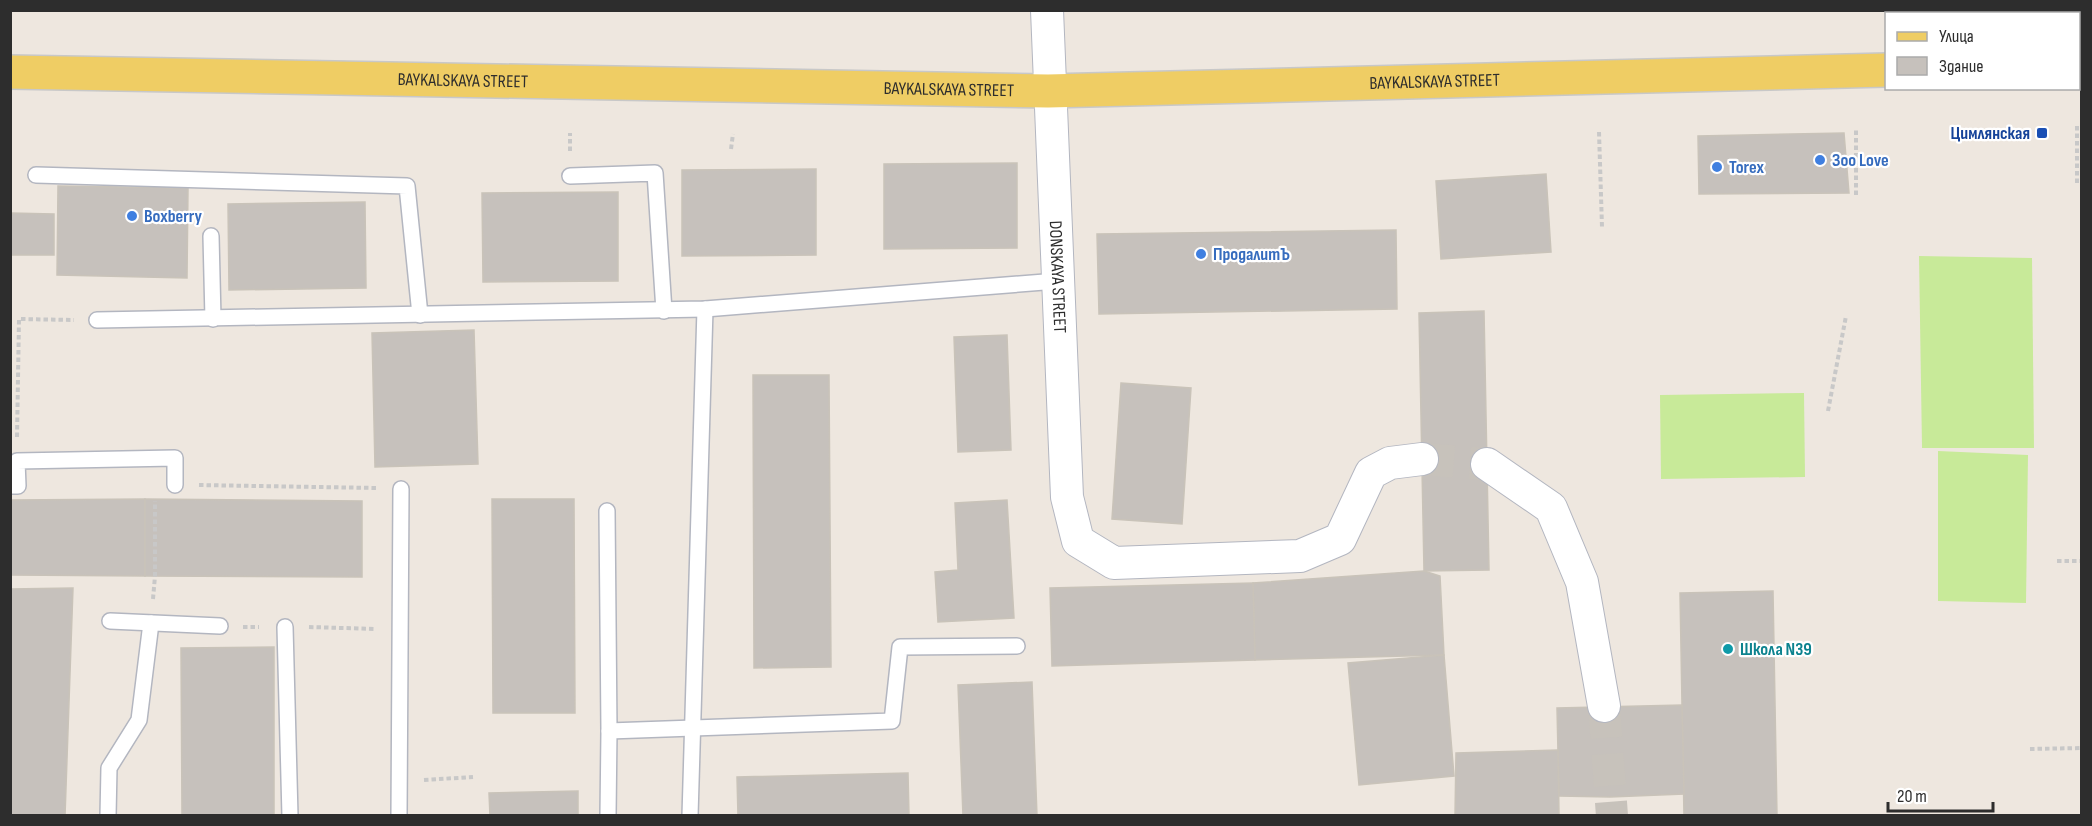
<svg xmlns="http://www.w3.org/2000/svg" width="2092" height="826" font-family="'Sofia Sans Condensed',sans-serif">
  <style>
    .pitch { fill: #c8ea99 }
    .building { fill: #c6c1bc; stroke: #c9c3b9; stroke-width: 1.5 }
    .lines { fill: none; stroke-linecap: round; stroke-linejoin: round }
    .street-tunnel { stroke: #c7c2bb; stroke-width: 32; stroke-dasharray: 32 16; stroke-linecap: butt }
    .lane-casing { stroke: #b3b6c0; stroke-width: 18 }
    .street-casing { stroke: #b3b6c0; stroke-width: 34 }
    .primary-casing { stroke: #c8c8c8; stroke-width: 36 }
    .path { stroke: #c8c8c8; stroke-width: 4; stroke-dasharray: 4.5 3; stroke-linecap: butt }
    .lane { stroke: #fff; stroke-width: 15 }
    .street { stroke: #fff; stroke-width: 32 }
    .primary { stroke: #efcd64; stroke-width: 33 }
    .transit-dot { fill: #1a4fb4; stroke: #fff; stroke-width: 2 }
    .shop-dot { fill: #3f7fe0; stroke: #fff; stroke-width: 2 }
    .culture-dot { fill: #0f9aa8; stroke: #fff; stroke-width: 2 }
    .labels { text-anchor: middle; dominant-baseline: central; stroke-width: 4.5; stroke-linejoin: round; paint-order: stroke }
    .street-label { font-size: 18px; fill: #2d2d2d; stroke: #fff }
    .transit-label { font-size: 18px; font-weight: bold; fill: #164399; stroke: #fff; text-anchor: end }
    .shop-label { font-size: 18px; font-weight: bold; fill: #366cbe; stroke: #fff; text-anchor: start }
    .culture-label { font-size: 18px; font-weight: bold; fill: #0d838f; stroke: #fff; text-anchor: start }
  </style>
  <rect width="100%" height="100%" fill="#eee7df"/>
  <g class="pitch">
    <polygon points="1919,256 2032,258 2034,448 1922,448"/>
    <polygon points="1804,393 1805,477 1661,479 1660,395"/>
    <polygon points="1938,451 2028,455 2026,603 1938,601"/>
  </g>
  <g class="building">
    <polygon points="1844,133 1849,193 1699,194 1698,136"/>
    <polygon points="1017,163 1017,248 884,249 884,164"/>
    <polygon points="816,169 816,255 682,256 682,170"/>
    <polygon points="1546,174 1551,252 1441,259 1436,181"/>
    <polygon points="58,186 188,188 187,278 57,275"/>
    <polygon points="618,192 618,281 483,282 482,193"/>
    <polygon points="365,202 366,288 229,290 228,204"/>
    <polygon points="10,213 54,214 54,255 10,255"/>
    <polygon points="1396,230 1397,309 1099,314 1097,234"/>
    <polygon points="1484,311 1489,570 1424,571 1419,313"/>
    <polygon points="474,330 478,464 375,467 372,333"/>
    <polygon points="1007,335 1011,450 958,452 954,337"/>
    <polygon points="753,375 829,375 831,667 754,668"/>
    <polygon points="1121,383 1191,388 1182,524 1112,519"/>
    <polygon points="145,499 145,576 10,575 10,500"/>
    <polygon points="145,499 362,501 362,577 145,576"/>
    <polygon points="492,499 574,499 575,713 493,713"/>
    <polygon points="1007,500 1014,618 938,622 935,572 958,570 955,503"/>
    <polygon points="1424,571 1440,576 1444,655 1255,660 1253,583"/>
    <polygon points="1253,583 1255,660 1052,666 1050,588"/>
    <polygon points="73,588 65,816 10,816 10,589"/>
    <polygon points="1773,591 1777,816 1684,816 1680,593"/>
    <polygon points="274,647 274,816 182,816 181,648"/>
    <polygon points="1444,655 1454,776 1359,785 1348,663"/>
    <polygon points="1032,682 1037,816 963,816 958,685"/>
    <polygon points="1682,705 1684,794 1610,797 1559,796 1557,708"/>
    <polygon points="1558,750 1559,816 1455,816 1456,753"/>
    <polygon points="908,773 909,816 738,816 737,777"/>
    <polygon points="578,791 578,816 490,816 489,793"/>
  </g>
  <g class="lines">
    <g class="street-tunnel">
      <polyline points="1422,459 1487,464"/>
      <polyline points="1604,706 1612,816"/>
    </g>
    <defs>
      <g id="lane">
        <polyline points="36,175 407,186 420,315"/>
        <polyline points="570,176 655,173 664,311"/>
        <polyline points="211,236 213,319"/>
        <polyline points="97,320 705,309 1057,281"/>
        <polyline points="10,486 18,486 17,461 175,458 175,485"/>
        <polyline points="607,511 609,731 892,721 900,647 1017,646"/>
        <polyline points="110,621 220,626"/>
        <polyline points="285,627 290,816"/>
        <polyline points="108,816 109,768 139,720 151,623"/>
        <polyline points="399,816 401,489"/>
        <polyline points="608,816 609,731"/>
        <polyline points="690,816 705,309"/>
      </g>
      <g id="street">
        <path id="s1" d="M1047,10L1067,497L1078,541L1114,563L1300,556L1340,539L1371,473L1390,463L1422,459"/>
        <polyline points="1487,464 1551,508 1582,582 1604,706"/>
      </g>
      <g id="primary">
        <polyline points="2078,65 2082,65"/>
        <path id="s2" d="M10,72L1048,91L1886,70"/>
      </g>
    </defs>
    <use href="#lane" class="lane-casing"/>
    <use href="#street" class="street-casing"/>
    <use href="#primary" class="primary-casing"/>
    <g class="path">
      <polyline points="1599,132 1602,227"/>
      <polyline points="731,149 733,134"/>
      <polyline points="570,151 570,133"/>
      <polyline points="2077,183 2077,125"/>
      <polyline points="1856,195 1856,129"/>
      <polyline points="1828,411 1846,316"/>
      <polyline points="17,437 19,319 74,320"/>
      <polyline points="199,485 377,488"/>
      <polyline points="2057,561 2082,561"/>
      <polyline points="153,599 155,576 155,501"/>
      <polyline points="243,627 259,627"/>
      <polyline points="309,627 376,629"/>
      <polyline points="2030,749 2082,748"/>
      <polyline points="424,780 473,777"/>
    </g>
    <use href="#lane" class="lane"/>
    <use href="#street" class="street"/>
    <use href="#primary" class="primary"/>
  </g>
  <rect class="transit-dot" x="2036" y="127" width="12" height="12" rx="3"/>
  <g class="shop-dot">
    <circle cx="1820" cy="160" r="6"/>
    <circle cx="1717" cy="167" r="6"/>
    <circle cx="132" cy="216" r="6"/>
    <circle cx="1201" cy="254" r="6"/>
  </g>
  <circle class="culture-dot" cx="1728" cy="649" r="6"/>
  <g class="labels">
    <g class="street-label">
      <text stroke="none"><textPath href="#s2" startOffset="453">BAYKALSKAYA STREET</textPath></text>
      <text stroke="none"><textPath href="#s2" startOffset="1425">BAYKALSKAYA STREET</textPath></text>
      <text stroke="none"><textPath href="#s2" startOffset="939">BAYKALSKAYA STREET</textPath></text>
      <text stroke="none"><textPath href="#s1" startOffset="267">DONSKAYA STREET</textPath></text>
    </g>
    <g class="transit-label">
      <text x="2030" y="133">Цимлянская</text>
    </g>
    <g class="shop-label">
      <text x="1832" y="160">Зоо Love</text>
      <text x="1729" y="167">Torex</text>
      <text x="144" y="216">Boxberry</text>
      <text x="1213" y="254">ПродалитЪ</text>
    </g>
    <g class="culture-label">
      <text x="1740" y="649">Школа N39</text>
    </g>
  </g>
  <rect width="2092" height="826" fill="none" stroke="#2d2d2d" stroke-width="24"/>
  <rect x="1885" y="12" width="195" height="78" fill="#ffffff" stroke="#ababab" stroke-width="1.5"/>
  <rect x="1897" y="32" width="30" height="9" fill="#efcd64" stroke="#ababab" stroke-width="1.5"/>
  <text x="1939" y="42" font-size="18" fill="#2d2d2d">Улица</text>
  <rect x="1897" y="57" width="30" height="18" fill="#c6c1bc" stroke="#ababab" stroke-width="1.5"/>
  <text x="1939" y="72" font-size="18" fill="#2d2d2d">Здание</text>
  <path d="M1888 802v9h105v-9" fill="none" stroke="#2d2d2d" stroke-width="3"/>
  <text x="1897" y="802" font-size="18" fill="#2d2d2d" stroke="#ffffff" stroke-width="4.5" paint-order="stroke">20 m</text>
</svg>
